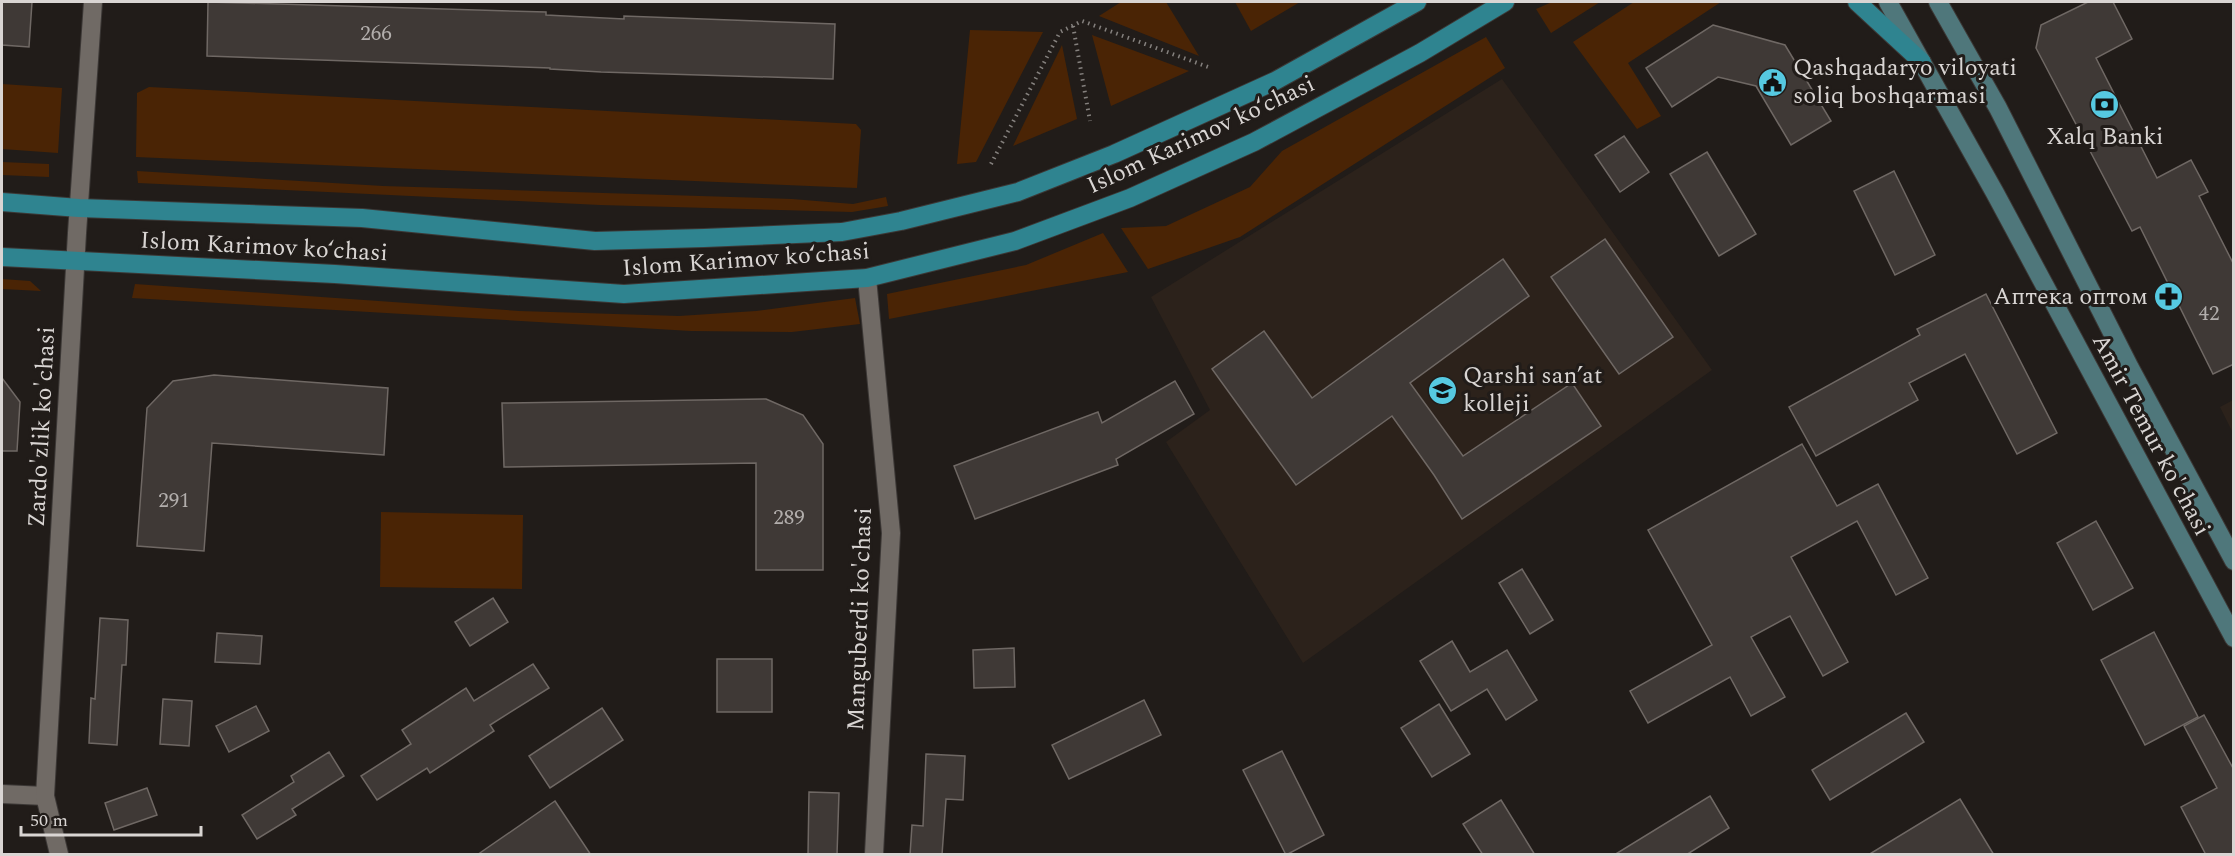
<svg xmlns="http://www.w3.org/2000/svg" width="2235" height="856" font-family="Spectral,serif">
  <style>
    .built { fill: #2c221b }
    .green { fill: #4a2405 }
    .building { fill: #3f3936; stroke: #6f6864; stroke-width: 1.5 }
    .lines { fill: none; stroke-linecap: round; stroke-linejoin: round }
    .street-casing { stroke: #3c3836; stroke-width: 20 }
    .secondary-casing { stroke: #3c3836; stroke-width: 20 }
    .primary-casing { stroke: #3c3836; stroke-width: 20 }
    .path { stroke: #85817e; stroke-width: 4; stroke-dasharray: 1.5 4.5; stroke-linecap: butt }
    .street { stroke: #706a65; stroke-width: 18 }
    .secondary { stroke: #4f777b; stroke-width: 18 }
    .primary { stroke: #2f8490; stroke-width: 18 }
    .labels { text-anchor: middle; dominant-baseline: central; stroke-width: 6; stroke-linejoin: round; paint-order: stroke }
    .number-label { font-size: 21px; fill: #b2aeac }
    .poi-label { font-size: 24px; fill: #d9d5d3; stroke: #211c19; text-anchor: start }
    .street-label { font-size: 24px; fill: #d9d5d3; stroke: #211c19 }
  </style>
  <rect width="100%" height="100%" fill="#211c19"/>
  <g class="built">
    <polygon points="1502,79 1712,370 1303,663 1166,442 1210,410 1151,297"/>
    <polygon points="2233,400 2233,433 2220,407"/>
  </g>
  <g class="green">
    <polygon points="1121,2 1166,2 1199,56 1099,16"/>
    <polygon points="1235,2 1300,2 1251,31"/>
    <polygon points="1552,2 1600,2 1551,33 1536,9"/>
    <polygon points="1634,2 1721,2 1628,63 1661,116 1637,129 1573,42"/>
    <polygon points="970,30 1043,32 976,162 957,164"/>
    <polygon points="1092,35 1189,71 1111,106"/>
    <polygon points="1486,37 1505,68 1240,237 1148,269 1121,228 1166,226 1250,187 1282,151"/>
    <polygon points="1062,45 1077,119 1013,146"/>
    <polygon points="2,84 62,88 58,153 2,149"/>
    <polygon points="149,87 856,124 861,130 857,188 136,157 137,93"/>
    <polygon points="2,162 49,164 49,177 2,175"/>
    <polygon points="137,171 383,186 792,199 853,204 886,197 888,206 852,212 600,205 138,183"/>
    <polygon points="1103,233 1128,272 889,319 887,294 1026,265"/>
    <polygon points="2,279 30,281 41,291 2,289"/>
    <polygon points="135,284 519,311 679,316 756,311 855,298 860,324 792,332 691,331 132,298"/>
    <polygon points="381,512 523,515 522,589 380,587"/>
  </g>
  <g class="building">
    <polygon points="2,2 32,2 29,47 2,45"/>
    <polygon points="208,2 546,12 546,15 624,19 624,16 835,24 833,79 601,72 550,69 550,68 207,56"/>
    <polygon points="2088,2 2113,2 2132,39 2096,58 2157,178 2191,160 2208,192 2199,196 2234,265 2234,364 2213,374 2140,227 2132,231 2036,48 2041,25"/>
    <polygon points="1713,25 1785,45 1831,121 1791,145 1756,86 1718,77 1672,107 1646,68"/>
    <polygon points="1624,136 1649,172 1620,192 1595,155"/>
    <polygon points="1707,152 1756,234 1719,256 1670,174"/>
    <polygon points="1894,171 1935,255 1895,275 1854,191"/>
    <polygon points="1605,239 1673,337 1619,374 1551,277"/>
    <polygon points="1503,259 1529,296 1410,383 1463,456 1572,383 1601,426 1462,519 1434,475 1392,416 1296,485 1212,369 1264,331 1312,398"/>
    <polygon points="1986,294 2057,433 2017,454 1965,354 1909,383 1918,400 1816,456 1789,407 1920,335 1917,329"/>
    <polygon points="214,375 388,388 384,455 212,443 204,551 137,546 147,408 173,381"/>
    <polygon points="2,378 20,402 17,451 2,451"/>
    <polygon points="1175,381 1194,414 1116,459 1118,465 975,519 954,466 1098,412 1102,423"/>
    <polygon points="766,399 803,415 823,444 823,570 756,570 756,463 504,467 502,403"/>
    <polygon points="1802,444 1837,506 1878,484 1928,578 1896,595 1857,521 1791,557 1848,662 1823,676 1790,616 1751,637 1785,697 1751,716 1730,677 1648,723 1630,691 1712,645 1648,530"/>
    <polygon points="2096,521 2133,588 2093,610 2057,543"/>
    <polygon points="1522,569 1553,620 1530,634 1499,583"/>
    <polygon points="493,598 508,622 470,646 455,622"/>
    <polygon points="100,618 128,620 126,665 122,665 117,745 89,743 91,698 95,699"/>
    <polygon points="2154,632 2198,717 2145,745 2101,660"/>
    <polygon points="217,633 262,636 260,664 215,662"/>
    <polygon points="1452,641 1470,672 1507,650 1537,700 1506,720 1487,689 1451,711 1420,661"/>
    <polygon points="1014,648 1015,687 974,688 973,650"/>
    <rect x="717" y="659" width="55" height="53"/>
    <polygon points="533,664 549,688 490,725 494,731 430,773 427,768 377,800 361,776 411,744 402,730 466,688 474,701"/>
    <polygon points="163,699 192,701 189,746 160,744"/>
    <polygon points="1144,700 1161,735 1069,779 1052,745"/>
    <polygon points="1439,704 1470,754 1432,777 1401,728"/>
    <polygon points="256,706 269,731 229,752 216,726"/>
    <polygon points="602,708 623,740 550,788 529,756"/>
    <polygon points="1906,713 1924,742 1830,800 1812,770"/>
    <polygon points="2204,715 2234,770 2234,855 2206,855 2181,807 2217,788 2184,726"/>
    <polygon points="1282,751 1324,835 1286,855 1243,770"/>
    <polygon points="329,752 344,776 292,809 296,815 257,839 242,815 294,782 291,776"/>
    <polygon points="926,754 965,756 963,800 946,799 942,855 910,855 912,825 923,826"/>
    <polygon points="147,788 157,815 114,830 105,803"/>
    <polygon points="809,792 839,793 837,855 808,855"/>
    <polygon points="1710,796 1729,828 1686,855 1614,855"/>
    <polygon points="1960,799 1994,855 1868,855"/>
    <polygon points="1501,800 1535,855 1483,855 1463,824"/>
    <polygon points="555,801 591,855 477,855"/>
  </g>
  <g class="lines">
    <defs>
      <g id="street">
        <polyline points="867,278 891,533 874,854"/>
        <polyline points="2,794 45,796"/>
        <polyline points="59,854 45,796 77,233 93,2"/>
      </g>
      <g id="secondary">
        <polyline points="1888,2 1995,193 2234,638"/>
        <polyline points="1938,2 1998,108 2130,368 2234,561"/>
      </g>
      <g id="primary">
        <polyline points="1857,2 1922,62"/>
        <polyline points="2,202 79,208 362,218 595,241 704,238 842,232 901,221 1018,192 1114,154 1275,81 1417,2"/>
        <polyline points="2,257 335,274 624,294 867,278 1015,241 1130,198 1254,142 1420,53 1505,2"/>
      </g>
    </defs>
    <use href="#street" class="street-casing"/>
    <use href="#secondary" class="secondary-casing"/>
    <use href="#primary" class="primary-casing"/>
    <g class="path">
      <polyline points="1073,26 1090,121"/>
      <polyline points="991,164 1060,32 1082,21 1211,68"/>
    </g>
    <use href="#street" class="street"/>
    <use href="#secondary" class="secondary"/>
    <use href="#primary" class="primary"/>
  </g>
  <defs>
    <symbol id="civic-disc" viewBox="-11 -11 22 22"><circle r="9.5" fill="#56c9e1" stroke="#211c19"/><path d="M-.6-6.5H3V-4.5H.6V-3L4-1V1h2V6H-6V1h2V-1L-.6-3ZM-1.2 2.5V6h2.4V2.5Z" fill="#111"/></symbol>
    <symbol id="bank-disc" viewBox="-11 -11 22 22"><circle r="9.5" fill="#56c9e1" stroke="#211c19"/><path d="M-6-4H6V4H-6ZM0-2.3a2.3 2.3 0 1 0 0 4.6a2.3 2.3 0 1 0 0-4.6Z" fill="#111"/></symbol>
    <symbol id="pharmacy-disc" viewBox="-11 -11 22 22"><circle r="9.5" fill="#56c9e1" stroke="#211c19"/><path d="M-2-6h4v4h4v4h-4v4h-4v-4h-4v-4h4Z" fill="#111"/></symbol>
    <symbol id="university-disc" viewBox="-11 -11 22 22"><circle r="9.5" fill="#56c9e1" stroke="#211c19"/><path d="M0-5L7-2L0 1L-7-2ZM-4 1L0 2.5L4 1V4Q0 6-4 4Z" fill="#111"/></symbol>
  </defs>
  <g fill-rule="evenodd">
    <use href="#civic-disc" x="1756" y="66" width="33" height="33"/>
    <use href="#bank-disc" x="2088" y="88" width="33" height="33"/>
    <use href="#pharmacy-disc" x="2152" y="280" width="33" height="33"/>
    <use href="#university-disc" x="1426" y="374" width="33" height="33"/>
  </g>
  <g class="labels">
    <g class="number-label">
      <text x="376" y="34">266</text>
      <text x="2209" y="314">42</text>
      <text x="174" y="501">291</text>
      <text x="789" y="518">289</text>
    </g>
    <g class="poi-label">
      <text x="1793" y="68">Qashqadaryo viloyati<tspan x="1793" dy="28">soliq boshqarmasi</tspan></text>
      <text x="2105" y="137" text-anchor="middle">Xalq Banki</text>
      <text x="2148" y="297" text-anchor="end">Аптека оптом</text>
      <text x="1463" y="376">Qarshi san’at<tspan x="1463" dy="28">kolleji</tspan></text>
    </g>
    <g class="street-label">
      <text transform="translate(1201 135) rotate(-25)">Islom Karimov ko‘chasi</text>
      <text transform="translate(264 247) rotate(3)">Islom Karimov ko‘chasi</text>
      <text transform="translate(746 260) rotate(-4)">Islom Karimov ko‘chasi</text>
      <text transform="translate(42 427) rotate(-87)">Zardo'zlik ko'chasi</text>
      <text transform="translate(2151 435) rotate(62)">Amir Temur ko'chasi</text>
      <text transform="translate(860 619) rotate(-88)">Manguberdi ko'chasi</text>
    </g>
  </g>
  <rect width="2235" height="856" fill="none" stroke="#d9d5d3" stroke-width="6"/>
  <path d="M21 826v9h180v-9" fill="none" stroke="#d9d5d3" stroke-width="3"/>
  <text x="30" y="826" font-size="18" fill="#d9d5d3" stroke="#211c19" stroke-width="4.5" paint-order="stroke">50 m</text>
</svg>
